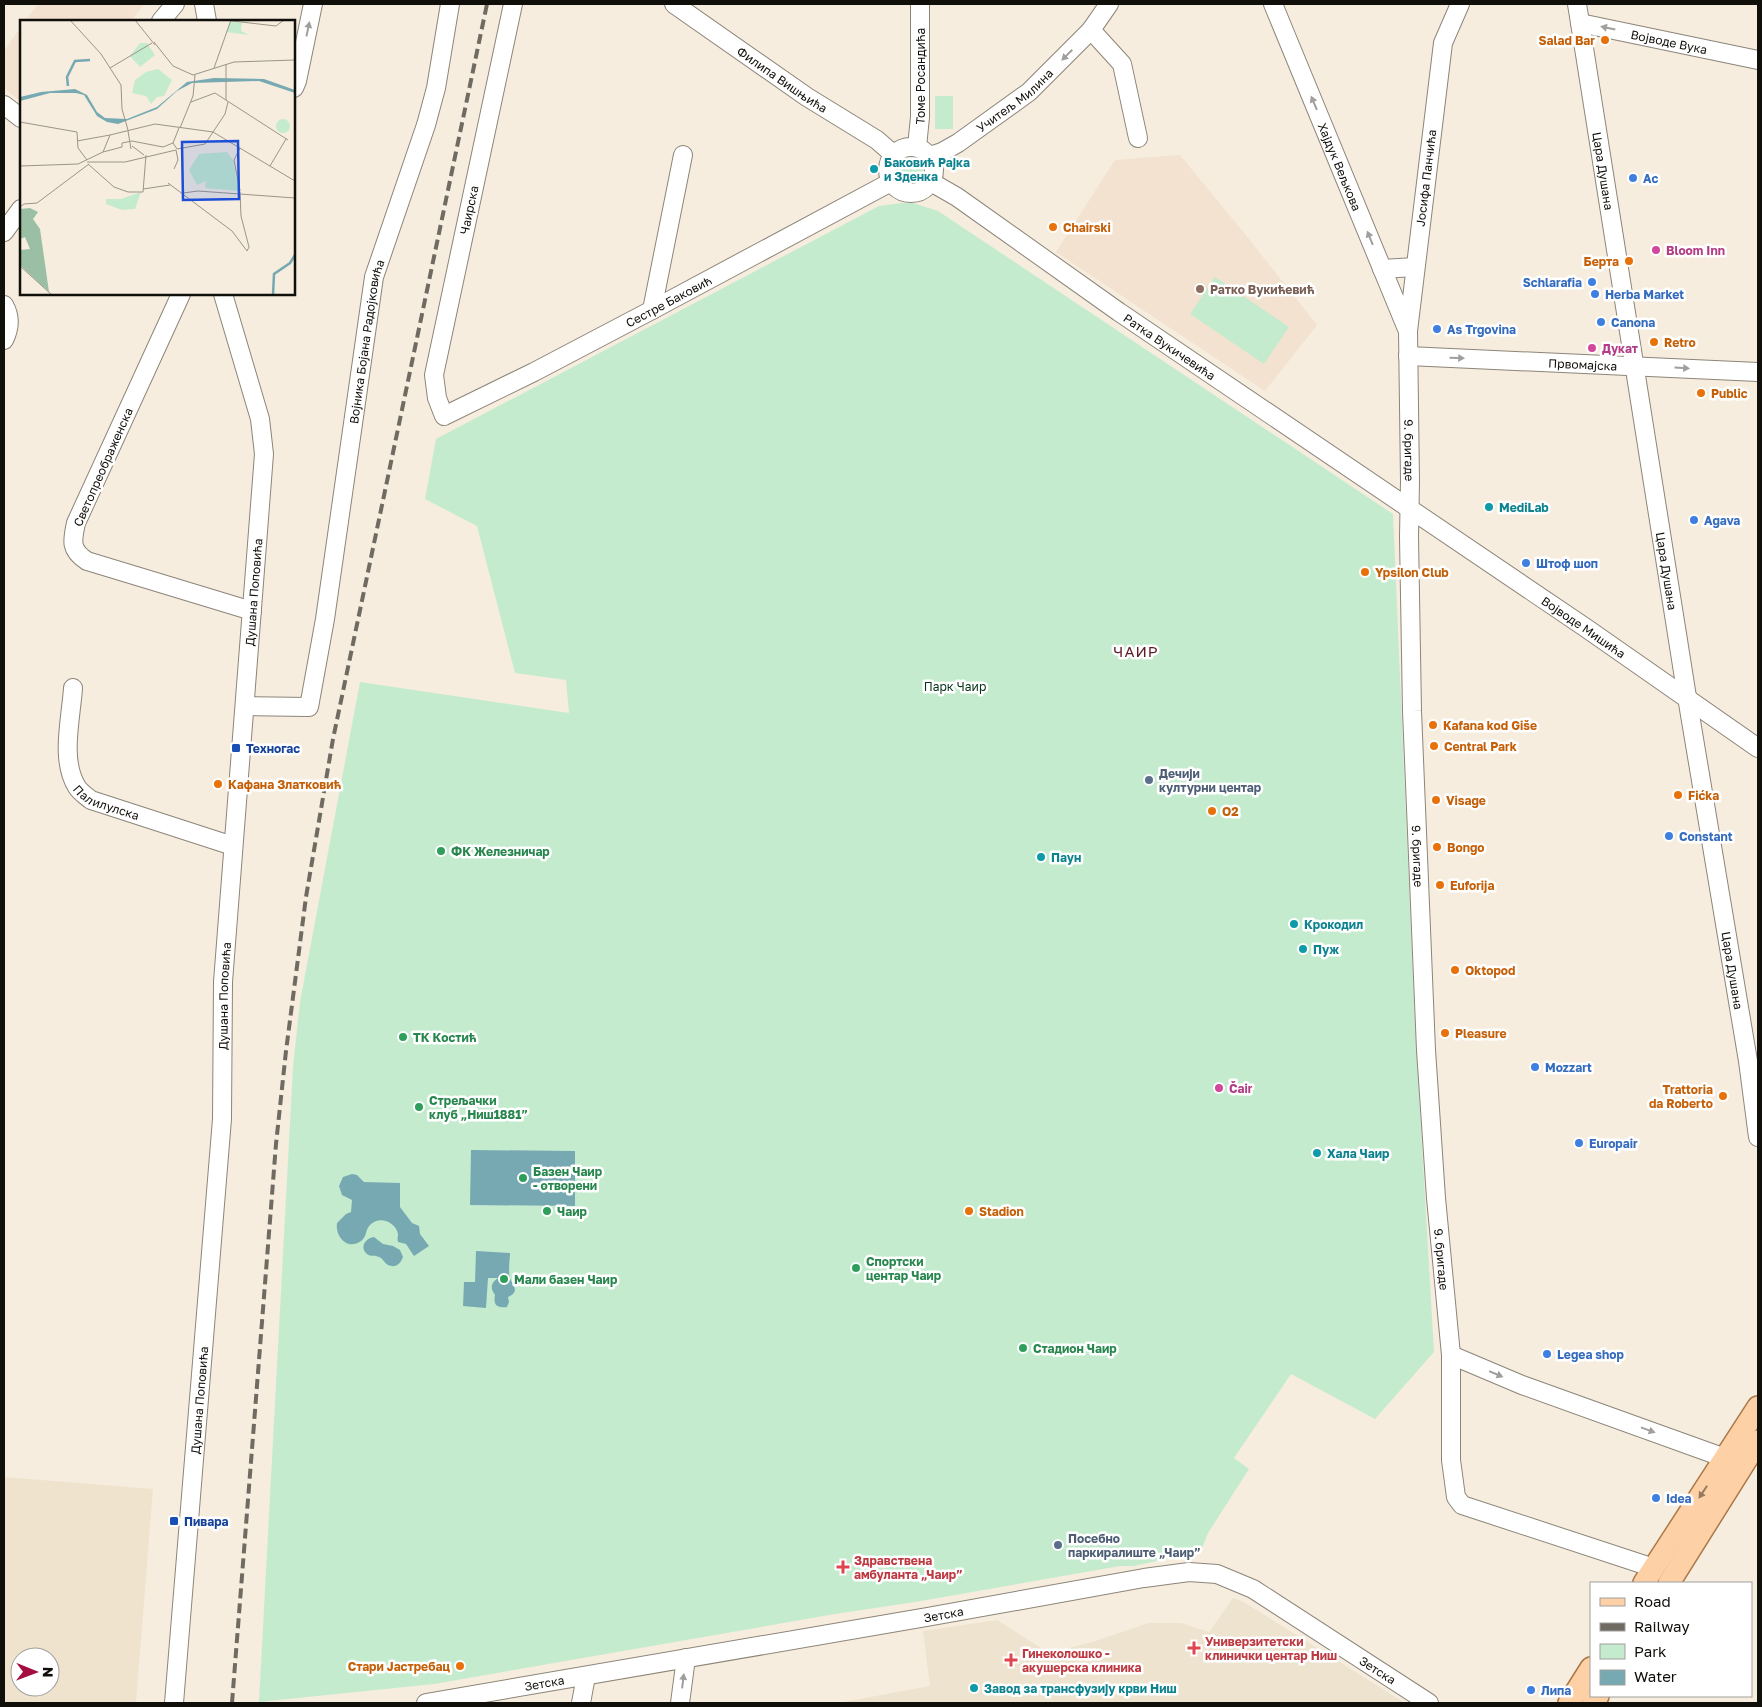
<svg xmlns="http://www.w3.org/2000/svg" width="1762" height="1707" font-family="'Golos Text',sans-serif">
  <style>
    .built { fill: #f0e3ce; fill-rule: evenodd }
    .education { fill: #f2e2cf }
    .medical { fill: #ede3ce }
    .green { fill: #c5ebce }
    .water { fill: #77a9b2 }
    .lines { fill: none; stroke-linecap: round; stroke-linejoin: round }
    .minor-casing { stroke: #8c8578; stroke-width: 20 }
    .major-casing { stroke: #aa7848; stroke-width: 24 }
    .minor { stroke: #fff; stroke-width: 18 }
    .major { stroke: #fed0a6; stroke-width: 21 }
    .rail { stroke: #6f6a62; stroke-width: 4; stroke-dasharray: 10 5; stroke-linecap: butt }
    .oneway { fill: #a09f9d }
    .oneway2 { fill: #937960 }
    .food-dot { fill: #e8710a; stroke: #fff; stroke-width: 2 }
    .culture-dot { fill: #0f9aa8; stroke: #fff; stroke-width: 2 }
    .shop-dot { fill: #3f7fe0; stroke: #fff; stroke-width: 2 }
    .hotel-dot { fill: #d1479c; stroke: #fff; stroke-width: 2 }
    .education-dot { fill: #8d6e63; stroke: #fff; stroke-width: 2 }
    .transit-dot { fill: #1a4fb4; stroke: #fff; stroke-width: 2 }
    .service-dot { fill: #5c6f8a; stroke: #fff; stroke-width: 2 }
    .leisure-dot { fill: #2e9e5b; stroke: #fff; stroke-width: 2 }
    .health-dot { fill: #e0444e; stroke: #fff; stroke-width: 2 }
    .labels { text-anchor: middle; dominant-baseline: central; stroke-width: 5; stroke-linejoin: round; paint-order: stroke }
    .food-label { font-size: 12px; font-weight: bold; fill: #c56008; stroke: #fff; text-anchor: start }
    .street-label { font-size: 12px; fill: #110f0a; stroke: #fff }
    .culture-label { font-size: 12px; font-weight: bold; fill: #0d838f; stroke: #fff; text-anchor: start }
    .shop-label { font-size: 12px; font-weight: bold; fill: #366cbe; stroke: #fff; text-anchor: start }
    .hotel-label { font-size: 12px; font-weight: bold; fill: #b23c85; stroke: #fff; text-anchor: start }
    .education-label { font-size: 12px; font-weight: bold; fill: #785e54; stroke: #fff; text-anchor: start }
    .park-label { font-size: 12px; fill: #063419; stroke: #fff }
    .transit-label { font-size: 12px; font-weight: bold; fill: #164399; stroke: #fff; text-anchor: start }
    .service-label { font-size: 12px; font-weight: bold; fill: #4e5e75; stroke: #fff; text-anchor: start }
    .leisure-label { font-size: 12px; font-weight: bold; fill: #27864d; stroke: #fff; text-anchor: start }
    .health-label { font-size: 12px; font-weight: bold; fill: #be3a42; stroke: #fff; text-anchor: start }
    .quarter-label { font-size: 15px; letter-spacing: 1px; fill: #5f1a2a; stroke: #fff }
    .inset-river { fill: none; stroke: #77a9b2; stroke-width: 2.5 }
    .inset-road { fill: none; stroke: #9a948a; stroke-width: 1 }
    .view { fill: #1d4ed8; fill-opacity: 0.15; stroke: #1d4ed8; stroke-width: 2.5 }
    .inset-edge { fill: none; stroke: #110f0a; stroke-width: 2.5 }
  </style>
  <rect width="100%" height="100%" fill="#f6eddf"/>
  <path class="built" d="M4,1477L153,1489L136,1703H4ZM20,1657H50V1687H20Z"/>
  <g class="education">
    <polygon points="38,4 144,4 131,21 25,21"/>
    <polygon points="21,27 21,102 4,88 4,51"/>
    <polygon points="1180,155 1241,229 1317,325 1265,391 1056,252 1115,160"/>
  </g>
  <polygon class="medical" points="1233,1598 1242,1601 1405,1703 838,1703 930,1686 923,1631 997,1620 1049,1653 1093,1642 1148,1623 1181,1623 1209,1632"/>
  <g class="green">
    <rect x="935" y="96" width="18" height="33"/>
    <circle cx="911" cy="171" r="12"/>
    <polygon points="910,202 938,211 1393,514 1415,1024 1434,1352 1375,1419 1291,1374 1234,1458 1249,1469 1208,1533 1201,1551 1134,1566 1120,1566 915,1602 835,1614 434,1684 259,1702 293,1067 300,1002 360,682 569,713 566,680 515,673 477,526 425,499 436,439 879,206"/>
    <polygon points="1215,277 1289,327 1264,364 1190,314"/>
  </g>
  <g class="water">
    <polygon points="471,1150 575,1151 575,1206 470,1205"/>
    <path d="M352,1174L357,1175L364,1182L400,1183V1207L412,1223L419,1226L420,1234L429,1246L414,1256L406,1244L398,1242C397,1239 398,1237 398,1234C396,1222 379,1215 370,1225C365,1230 367,1237 361,1241C347,1251 335,1236 337,1223L346,1214L351,1212L352,1200L342,1195L339,1186L343,1177Z"/>
    <path d="M374,1237L383,1244L393,1246L400,1250L403,1257C400,1265 395,1268 388,1265C384,1263 383,1258 379,1257C375,1255 371,1257 367,1254C359,1247 366,1238 374,1237Z"/>
    <path d="M476,1251L510,1253C510,1258 508,1273 510,1278C512,1285 521,1291 508,1297L509,1302L507,1307C497,1308 493,1305 495,1295C489,1287 492,1282 498,1278H488L486,1308L463,1306L464,1282H475Z"/>
  </g>
  <g class="lines">
    <defs>
      <g id="minor">
        <polyline points="204,4 207,21"/>
        <path id="s1" d="M513,4L434,375L437,398L444,416L534,372L652,310L891,182"/>
        <path id="s2" d="M674,4L807,97L877,140L893,154"/>
        <path id="s3" d="M1273,4L1407,329"/>
        <path id="s4" d="M1460,4L1443,43L1408,331L1410,481L1409,537L1412,711L1426,1050L1436,1198L1451,1355V1460L1456,1497L1462,1505L1654,1568"/>
        <path id="s5" d="M1577,4L1687,697L1748,1061L1758,1137"/>
        <polyline points="161,21 175,4"/>
        <path id="s6" d="M1580,23L1758,60"/>
        <polyline points="1091,30 1122,64 1138,138"/>
        <polyline points="294,88 297,81 313,4"/>
        <polyline points="4,105 21,118"/>
        <circle cx="911" cy="170" r="23"/>
        <path id="s7" d="M917,147L920,117V4"/>
        <path id="s8" d="M930,156L942,152L958,143L1029,92L1091,30L1109,4"/>
        <path id="s9" d="M931,182L957,197L1119,312L1586,628L1758,748"/>
        <polyline points="4,232 21,209"/>
        <polyline points="1382,269 1415,267"/>
        <path d="M181,294L76,523C72,541 70,550 87,561L252,611"/>
        <path d="M4,305C11,317 10,328 4,340"/>
        <polyline points="652,310 683,155"/>
        <path id="s10" d="M1408,356L1758,372"/>
        <path id="s11" d="M73,688C71,719 60,760 77,787C80,792 86,796 91,800L233,846"/>
        <path id="s12" d="M245,706L309,707L325,619L374,277L426,125L436,88L450,4"/>
        <polyline points="1451,1355 1522,1385 1725,1458"/>
        <path id="s13" d="M174,1703L222,1119L223,982L264,454L260,419L223,294"/>
        <path id="s14" d="M426,1703L927,1617L1144,1578L1189,1572L1217,1574L1253,1589L1429,1703"/>
        <polyline points="581,1703 586,1676"/>
        <polyline points="680,1703 686,1658"/>
      </g>
      <g id="major">
        <polyline points="1644,1583 1758,1407"/>
        <polyline points="1669,1583 1758,1441"/>
        <polyline points="1569,1703 1591,1668"/>
        <polyline points="1593,1703 1598,1696"/>
      </g>
    </defs>
    <use href="#minor" class="minor-casing"/>
    <use href="#major" class="major-casing"/>
    <use href="#minor" class="minor"/>
    <use href="#major" class="major"/>
    <polyline class="rail" points="232,1703 276,1144 286,1051 306,897 333,739 487,4"/>
  </g>
  <defs><path id="oneway-solid" d="M-6-.8H1V-3.2L6.5 0L1 3.2V.8H-6Z" transform="scale(1.25)"/></defs>
  <g class="oneway">
    <use href="#oneway-solid" transform="translate(1608 28) rotate(-168)"/>
    <use href="#oneway-solid" transform="translate(308 29) rotate(-78)"/>
    <use href="#oneway-solid" transform="translate(1067 55) rotate(135)"/>
    <use href="#oneway-solid" transform="translate(1314 103) rotate(-113)"/>
    <use href="#oneway-solid" transform="translate(1370 238) rotate(-112)"/>
    <use href="#oneway-solid" transform="translate(1457 358) rotate(2)"/>
    <use href="#oneway-solid" transform="translate(1682 368) rotate(3)"/>
    <use href="#oneway-solid" transform="translate(1496 1374) rotate(23)"/>
    <use href="#oneway-solid" transform="translate(1648 1430) rotate(20)"/>
    <use href="#oneway-solid" transform="translate(683 1681) rotate(-83)"/>
  </g>
  <use class="oneway2" href="#oneway-solid" transform="translate(1703 1492) rotate(123)"/>
  <g class="food-dot">
    <circle cx="1605" cy="40" r="5"/>
    <circle cx="1053" cy="227" r="5"/>
    <circle cx="1629" cy="261" r="5"/>
    <circle cx="1654" cy="342" r="5"/>
    <circle cx="1701" cy="393" r="5"/>
    <circle cx="1365" cy="572" r="5"/>
    <circle cx="1433" cy="725" r="5"/>
    <circle cx="1434" cy="746" r="5"/>
    <circle cx="218" cy="784" r="5"/>
    <circle cx="1678" cy="795" r="5"/>
    <circle cx="1436" cy="800" r="5"/>
    <circle cx="1212" cy="811" r="5"/>
    <circle cx="1437" cy="847" r="5"/>
    <circle cx="1440" cy="885" r="5"/>
    <circle cx="1455" cy="970" r="5"/>
    <circle cx="1445" cy="1033" r="5"/>
    <circle cx="1723" cy="1096" r="5"/>
    <circle cx="969" cy="1211" r="5"/>
    <circle cx="460" cy="1666" r="5"/>
  </g>
  <g class="culture-dot">
    <circle cx="874" cy="169" r="5"/>
    <circle cx="1489" cy="507" r="5"/>
    <circle cx="1041" cy="857" r="5"/>
    <circle cx="1294" cy="924" r="5"/>
    <circle cx="1303" cy="949" r="5"/>
    <circle cx="1317" cy="1153" r="5"/>
    <circle cx="974" cy="1688" r="5"/>
  </g>
  <g class="shop-dot">
    <circle cx="1633" cy="178" r="5"/>
    <circle cx="1592" cy="282" r="5"/>
    <circle cx="1595" cy="294" r="5"/>
    <circle cx="1601" cy="322" r="5"/>
    <circle cx="1437" cy="329" r="5"/>
    <circle cx="1694" cy="520" r="5"/>
    <circle cx="1526" cy="563" r="5"/>
    <circle cx="1669" cy="836" r="5"/>
    <circle cx="1535" cy="1067" r="5"/>
    <circle cx="1579" cy="1143" r="5"/>
    <circle cx="1547" cy="1354" r="5"/>
    <circle cx="1656" cy="1498" r="5"/>
    <circle cx="1531" cy="1690" r="5"/>
  </g>
  <g class="hotel-dot">
    <circle cx="1656" cy="250" r="5"/>
    <circle cx="1592" cy="348" r="5"/>
    <circle cx="1219" cy="1088" r="5"/>
  </g>
  <circle class="education-dot" cx="1200" cy="289" r="5"/>
  <g class="transit-dot">
    <rect x="231" y="743" width="10" height="10" rx="2.5"/>
    <rect x="169" y="1516" width="10" height="10" rx="2.5"/>
  </g>
  <g class="service-dot">
    <circle cx="1149" cy="780" r="5"/>
    <circle cx="1058" cy="1545" r="5"/>
  </g>
  <g class="leisure-dot">
    <circle cx="441" cy="851" r="5"/>
    <circle cx="403" cy="1037" r="5"/>
    <circle cx="419" cy="1107" r="5"/>
    <circle cx="523" cy="1178" r="5"/>
    <circle cx="547" cy="1211" r="5"/>
    <circle cx="856" cy="1268" r="5"/>
    <circle cx="504" cy="1279" r="5"/>
    <circle cx="1023" cy="1348" r="5"/>
  </g>
  <g class="health-dot">
    <path d="M840.5 1559.5h5v5h5v5h-5v5h-5v-5h-5v-5h5z"/>
    <path d="M1191.5 1640.5h5v5h5v5h-5v5h-5v-5h-5v-5h5z"/>
    <path d="M1008.5 1652.5h5v5h5v5h-5v5h-5v-5h-5v-5h5z"/>
  </g>
  <g class="labels">
    <g class="food-label">
      <text x="1595" y="40" text-anchor="end">Salad Bar</text>
      <text x="1063" y="227">Chairski</text>
      <text x="1619" y="261" text-anchor="end">Берта</text>
      <text x="1664" y="342">Retro</text>
      <text x="1711" y="393">Public</text>
      <text x="1375" y="572">Ypsilon Club</text>
      <text x="1443" y="725">Kafana kod Giše</text>
      <text x="1444" y="746">Central Park</text>
      <text x="228" y="784">Кафана Златковић</text>
      <text x="1688" y="795">Fićka</text>
      <text x="1446" y="800">Visage</text>
      <text x="1222" y="811">O2</text>
      <text x="1447" y="847">Bongo</text>
      <text x="1450" y="885">Euforija</text>
      <text x="1465" y="970">Oktopod</text>
      <text x="1455" y="1033">Pleasure</text>
      <text x="1713" y="1089" text-anchor="end">Trattoria<tspan x="1713" dy="14">da Roberto</tspan></text>
      <text x="979" y="1211">Stadion</text>
      <text x="450" y="1666" text-anchor="end">Стари Јастребац</text>
    </g>
    <g class="street-label">
      <text stroke="none"><textPath href="#s6" startOffset="91">Војводе Вука</textPath></text>
      <text stroke="none"><textPath href="#s7" startOffset="71">Томе Росандића</textPath></text>
      <text stroke="none"><textPath href="#s2" startOffset="132">Филипа Вишњића</textPath></text>
      <text stroke="none"><textPath href="#s8" startOffset="102">Учитељ Милина</textPath></text>
      <text stroke="none"><textPath href="#s3" startOffset="176">Хајдук Вељкова</textPath></text>
      <text stroke="none"><textPath href="#s5" startOffset="169">Цара Душана</textPath></text>
      <text transform="translate(1426 178) rotate(-83)">Јосифа Панчића</text>
      <text transform="translate(469 210) rotate(-78)">Чаирска</text>
      <text stroke="none"><textPath href="#s1" startOffset="674">Сестре Баковић</textPath></text>
      <text stroke="none"><textPath href="#s12" startOffset="434">Војника Бојана Радојковића</textPath></text>
      <text stroke="none"><textPath href="#s9" startOffset="290">Ратка Вукичевића</textPath></text>
      <text stroke="none"><textPath href="#s10" startOffset="175">Првомајска</textPath></text>
      <text stroke="none"><textPath href="#s4" startOffset="452">9. бригаде</textPath></text>
      <text transform="translate(103 467) rotate(-66)">Светопреображенска</text>
      <text stroke="none"><textPath href="#s5" startOffset="574">Цара Душана</textPath></text>
      <text stroke="none"><textPath href="#s13" startOffset="1114">Душана Поповића</textPath></text>
      <text stroke="none"><textPath href="#s9" startOffset="790">Војводе Мишића</textPath></text>
      <text stroke="none"><textPath href="#s11" startOffset="135">Палилулска</textPath></text>
      <text stroke="none"><textPath href="#s4" startOffset="858">9. бригаде</textPath></text>
      <text stroke="none"><textPath href="#s5" startOffset="979">Цара Душана</textPath></text>
      <text stroke="none"><textPath href="#s13" startOffset="709">Душана Поповића</textPath></text>
      <text stroke="none"><textPath href="#s4" startOffset="1262">9. бригаде</textPath></text>
      <text stroke="none"><textPath href="#s13" startOffset="304">Душана Поповића</textPath></text>
      <text stroke="none"><textPath href="#s14" startOffset="525">Зетска</textPath></text>
      <text stroke="none"><textPath href="#s14" startOffset="990">Зетска</textPath></text>
      <text stroke="none"><textPath href="#s14" startOffset="120">Зетска</textPath></text>
    </g>
    <g class="culture-label">
      <text x="884" y="162">Баковић Рајка<tspan x="884" dy="14">и Зденка</tspan></text>
      <text x="1499" y="507">MediLab</text>
      <text x="1051" y="857">Паун</text>
      <text x="1304" y="924">Крокодил</text>
      <text x="1313" y="949">Пуж</text>
      <text x="1327" y="1153">Хала Чаир</text>
      <text x="984" y="1688">Завод за трансфузију крви Ниш</text>
    </g>
    <g class="shop-label">
      <text x="1643" y="178">Ас</text>
      <text x="1582" y="282" text-anchor="end">Schlarafia</text>
      <text x="1605" y="294">Herba Market</text>
      <text x="1611" y="322">Canona</text>
      <text x="1447" y="329">As Trgovina</text>
      <text x="1704" y="520">Agava</text>
      <text x="1536" y="563">Штоф шоп</text>
      <text x="1679" y="836">Constant</text>
      <text x="1545" y="1067">Mozzart</text>
      <text x="1589" y="1143">Europair</text>
      <text x="1557" y="1354">Legea shop</text>
      <text x="1666" y="1498">Idea</text>
      <text x="1541" y="1690">Липа</text>
    </g>
    <g class="hotel-label">
      <text x="1666" y="250">Bloom Inn</text>
      <text x="1602" y="348">Дукат</text>
      <text x="1229" y="1088">Čair</text>
    </g>
    <g class="education-label">
      <text x="1210" y="289">Ратко Вукићевић</text>
    </g>
    <g class="park-label">
      <text x="955" y="686">Парк Чаир</text>
    </g>
    <g class="transit-label">
      <text x="246" y="748">Техногас</text>
      <text x="184" y="1521">Пивара</text>
    </g>
    <g class="service-label">
      <text x="1159" y="773">Дечији<tspan x="1159" dy="14">културни центар</tspan></text>
      <text x="1068" y="1538">Посебно<tspan x="1068" dy="14">паркиралиште „Чаир”</tspan></text>
    </g>
    <g class="leisure-label">
      <text x="451" y="851">ФК Железничар</text>
      <text x="413" y="1037">ТК Костић</text>
      <text x="429" y="1100">Стрељачки<tspan x="429" dy="14">клуб „Ниш1881”</tspan></text>
      <text x="533" y="1171">Базен Чаир<tspan x="533" dy="14">- отворени</tspan></text>
      <text x="557" y="1211">Чаир</text>
      <text x="866" y="1261">Спортски<tspan x="866" dy="14">центар Чаир</tspan></text>
      <text x="514" y="1279">Мали базен Чаир</text>
      <text x="1033" y="1348">Стадион Чаир</text>
    </g>
    <g class="health-label">
      <text x="854" y="1560">Здравствена<tspan x="854" dy="14">амбуланта „Чаир”</tspan></text>
      <text x="1205" y="1641">Универзитетски<tspan x="1205" dy="14">клинички центар Ниш</tspan></text>
      <text x="1022" y="1653">Гинеколошко -<tspan x="1022" dy="14">акушерска клиника</tspan></text>
    </g>
    <g class="quarter-label">
      <text x="1136" y="651">ЧАИР</text>
    </g>
  </g>
  <g transform="translate(20 20)">
    <rect width="275" height="275" fill="#f6eddf"/>
    <path d="M211,1L222,3L221,11L229,15L206,12ZM120,23H127L135,35L120,47L110,36ZM138,49L152,60L144,76L137,77L131,84L126,76L112,73L115,60L126,52ZM256 106a7 7 0 1 1 14 0a7 7 0 1 1-14 0ZM207,132L213,140L219,171L185,168L186,161L177,165L169,150L179,134ZM121,172L115,189L102,190L86,184V179H101Z" fill="#c5ebce"/>
    <path d="M10,188L18,192L13,199L20,209L29,272L0,245V230L10,229L5,217L0,219V189Z" fill="#9abfa4"/>
    <path d="M194,58L244,59L275,70V73L239,61L172,63L157,71L137,89L98,104L87,102L77,96L64,75L56,73H30L0,81V77L21,72L55,69L67,75L77,92L85,98L107,99L137,87L167,62Z" fill="#77a9b2"/>
    <path class="inset-river" d="M48,66L47,57L55,41L70,40M253,275L254,254L270,243L275,235"/>
    <path class="inset-road" d="M50,0L81,34L101,65L102,89L108,110M115,0L135,25M204,0L256,6L264,0M134,22L153,46L173,55L214,42L275,40M206,44V80M90,48L132,23M194,48L211,0M171,82L195,73L268,120M0,102L57,112L58,128L67,140M160,108L173,76L175,55M108,111L111,129M57,121L90,115M153,123L159,108M112,126L124,135M102,127V123L112,121L143,127L153,123L157,129M157,129L185,124L205,94L208,82M83,132L102,127M67,142H105L156,130M68,144L94,167L108,172H123L126,135M0,146L58,144L83,132L90,115L135,104L193,112L275,161M250,146L266,119M154,149L158,140L156,130M148,163L212,211L227,231L229,227L221,196L220,172M123,169L150,165M220,171L214,140L220,128M163,173L178,171L275,178M0,187L4,184L17,183L69,144M0,246L32,275"/>
    <path class="view" d="M218,121L219,179L163,180L162,122Z"/>
    <rect width="275" height="275" class="inset-edge"/>
  </g>
  <rect width="1762" height="1707" fill="none" stroke="#110f0a" stroke-width="10"/>
  <rect x="1590" y="1582" width="162" height="115" fill="#ffffff" stroke="#a09f9d"/>
  <rect x="1600" y="1598" width="25" height="8" fill="#fed0a6" stroke="#a09f9d"/>
  <text x="1634" y="1607" font-size="15" fill="#110f0a">Road</text>
  <rect x="1600" y="1623" width="25" height="8" fill="#6f6a62" stroke="#a09f9d"/>
  <text x="1634" y="1632" font-size="15" fill="#110f0a">Railway</text>
  <rect x="1600" y="1644" width="25" height="15" fill="#c5ebce" stroke="#a09f9d"/>
  <text x="1634" y="1657" font-size="15" fill="#110f0a">Park</text>
  <rect x="1600" y="1670" width="25" height="15" fill="#77a9b2" stroke="#a09f9d"/>
  <text x="1634" y="1682" font-size="15" fill="#110f0a">Water</text>
  <g transform="translate(35 1672) rotate(91)"><circle r="24" fill="#ffffff" stroke="#a09f9d"/>
  <path d="M0-4L9 19L0 12L-9 19Z" fill="#a50c40"/>
  <text y="-8" font-size="14" font-weight="bold" text-anchor="middle" fill="#110f0a">N</text>
  </g>
</svg>
